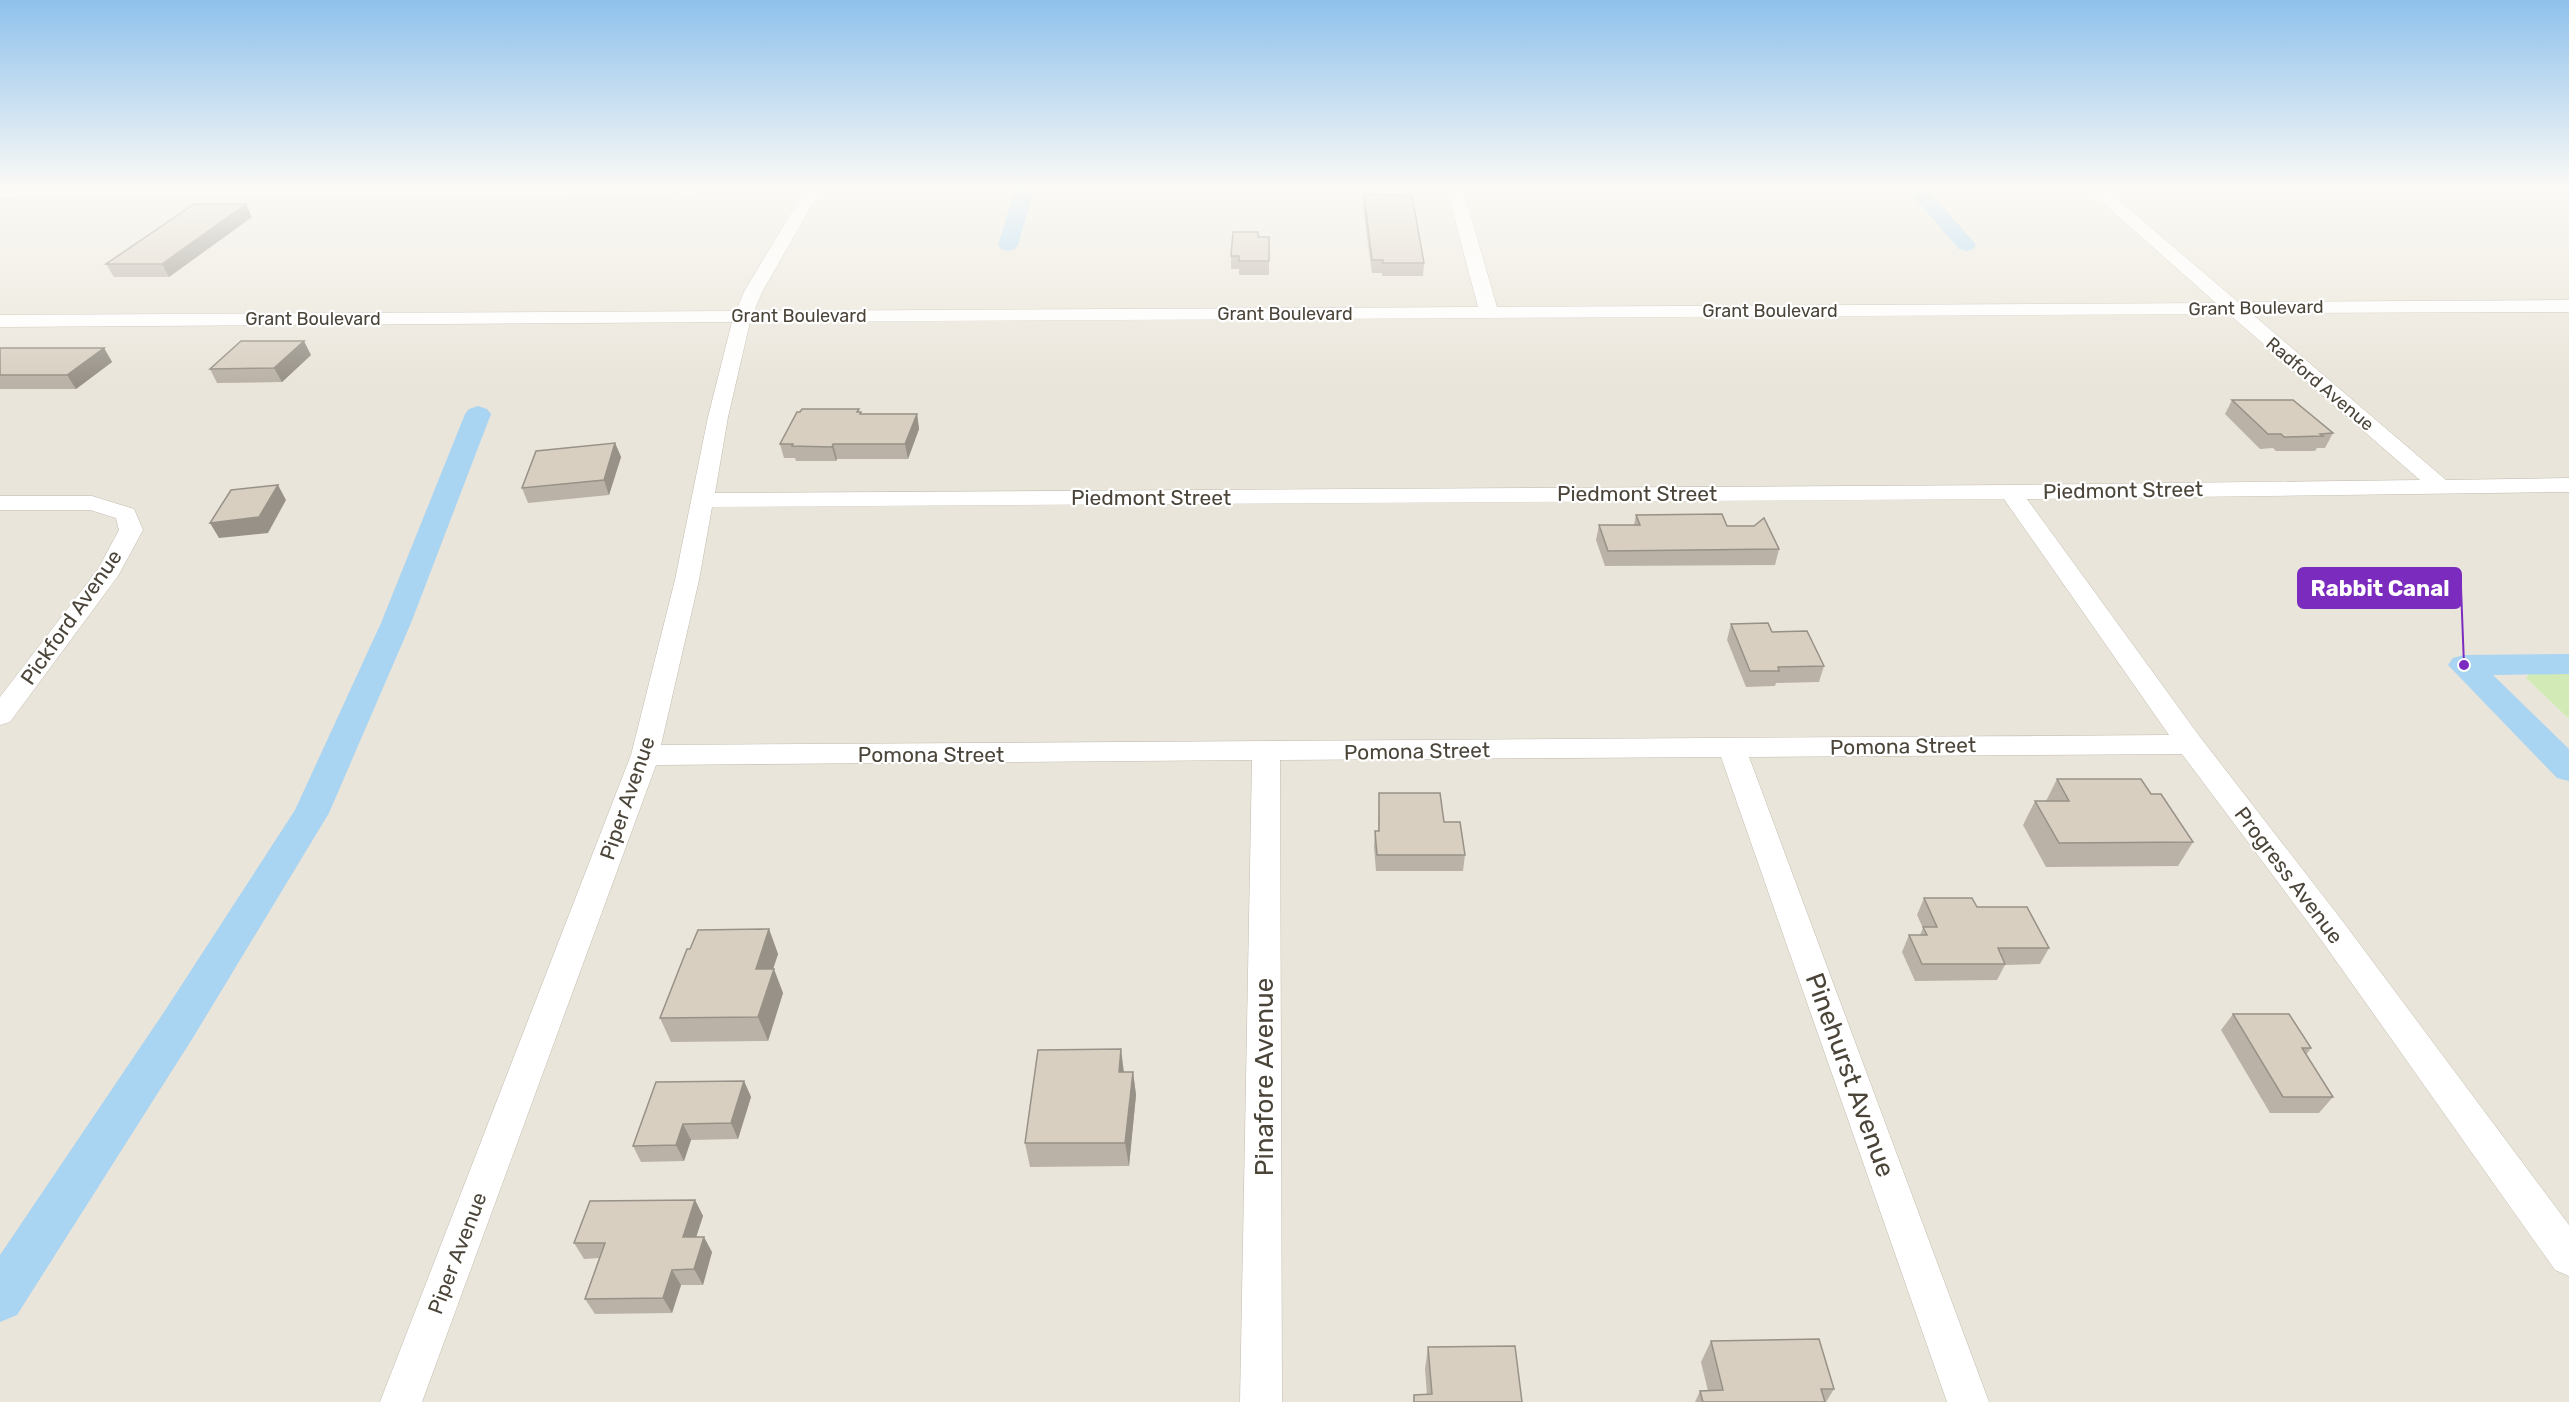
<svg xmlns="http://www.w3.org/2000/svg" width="2569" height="1402" font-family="Rubik,sans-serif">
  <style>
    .residential { fill: #eae5da }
    .green { fill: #d2eab5 }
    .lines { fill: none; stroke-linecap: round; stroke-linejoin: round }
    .canal { fill: #a9d4f2; fill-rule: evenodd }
    .street-casing { stroke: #c2bbae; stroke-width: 1 }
    .street { fill: #fff; fill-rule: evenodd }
    .wall { fill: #bab2a6 }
    .shaded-wall { fill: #979187 }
    .building { fill: #d8cfc1; stroke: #979187; stroke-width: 1.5 }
    .labels { text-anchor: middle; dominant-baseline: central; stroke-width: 4.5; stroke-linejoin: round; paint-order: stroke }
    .far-street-label { font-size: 18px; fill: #4b4439; stroke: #fff }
    .street-label { font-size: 21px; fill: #4b4439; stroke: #fff }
    .near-street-label { font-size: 26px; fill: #4b4439; stroke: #fff }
    .leader { fill: none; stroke: #7b2cbf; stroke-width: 2 }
    .callout-dot { fill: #7b2cbf; stroke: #fff; stroke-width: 2 }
    .callout { fill: #7b2cbf; stroke: #7b2cbf; stroke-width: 2 }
    .callout-label { font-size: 22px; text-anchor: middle; font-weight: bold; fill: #fff }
  </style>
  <rect width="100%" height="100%" fill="#f6f3ec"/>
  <polygon class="residential" points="0,186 2569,186 2569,672 2530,672 2526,678 2569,719 2569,1402 0,1402"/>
  <polygon class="green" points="2530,672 2569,672 2569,719 2526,678"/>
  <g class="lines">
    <g class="canal">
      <polygon points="1016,186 1035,186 1018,245 1015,249 1008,251 1001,249 998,245"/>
      <polygon points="1904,186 1924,186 1973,241 1976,245 1973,249 1966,251 1959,249"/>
      <polygon points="478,406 487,409 491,414 411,623 329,813 194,1036 17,1315 0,1322 0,1255 164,1012 295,810 381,623 465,414 469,409"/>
      <polygon points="2569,654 2569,674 2493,675 2569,749 2569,781 2557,778 2448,665 2453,658 2464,655"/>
    </g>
    <defs>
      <g id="street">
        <path d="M291,186H823L762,292L754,311L1478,307L1446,186H1462L1497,307L2216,303L2084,186H2102L2238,302L2569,300V312L2251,313L2446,480L2569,478V492L2027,499L2200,737L2344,923L2569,1225V1276L2555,1270L2322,941L2182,754L1749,757L1989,1402H1947L1721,757L1280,760L1282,1402H1240L1252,760L656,765L422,1402H380L631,755L675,580L708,417L732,322L0,327V315L736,311L744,292L803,193L0,198V188ZM2229,314L2420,480L2011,485L715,493L728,417L750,322ZM2004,499L2169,735L661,745L699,580L712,507Z"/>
        <polygon points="0,496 92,496 134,509 143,530 118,576 10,722 0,725 0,697 98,569 119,530 116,518 90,510 0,510"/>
      </g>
    </defs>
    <use href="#street" class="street-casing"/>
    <use href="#street" class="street"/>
  </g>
  <g class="wall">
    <polygon points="1364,194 1424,263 1423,276 1382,276 1382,273 1372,273 1363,207"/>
    <polygon points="252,217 169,277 114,277 106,264"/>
    <polygon points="1258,237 1269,237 1269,275 1239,275 1239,269 1231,269 1231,256"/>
    <polygon points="0,348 104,348 112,362 76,389 0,389"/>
    <polygon points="311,355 282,382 217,383 210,369"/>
    <polygon points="2232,400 2333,433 2325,448 2317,448 2315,451 2276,451 2273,448 2260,449 2225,414"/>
    <polygon points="860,412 861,412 861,414 917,414 919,429 908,459 837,459 836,461 796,461 795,458 784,458 780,444"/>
    <polygon points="615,443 621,457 609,495 528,503 522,488"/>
    <polygon points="1636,515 1727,526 1754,526 1779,549 1775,565 1605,566 1596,540 1599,525 1634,525"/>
    <polygon points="1731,624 1772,632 1824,666 1819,682 1776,683 1775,686 1746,687 1727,640"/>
    <polygon points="2057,779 2151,794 2193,842 2178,866 2046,867 2023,825 2035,801 2046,801"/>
    <polygon points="1379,793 1444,822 1465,855 1463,871 1376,871 1374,847 1375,831 1378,831"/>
    <polygon points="1924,898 1977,907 2049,948 2040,964 2005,965 1997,980 1915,981 1902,952 1909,935 1920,935 1923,928 1917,915"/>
    <polygon points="769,929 778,954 773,969 783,993 768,1041 671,1042 660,1018 690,949"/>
    <polygon points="2233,1014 2311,1048 2306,1055 2333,1097 2319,1113 2270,1113 2221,1030"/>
    <polygon points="1124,1072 1133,1072 1136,1095 1129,1166 1030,1167 1025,1143"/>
    <polygon points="744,1081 751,1097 738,1139 691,1140 684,1161 641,1162 633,1146"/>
    <polygon points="695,1200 703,1216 696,1237 712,1252 703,1285 681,1285 672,1313 595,1314 585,1299 599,1258 584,1259 574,1243"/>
    <polygon points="1711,1341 1834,1389 1826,1402 1695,1402 1700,1391 1708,1391 1701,1362"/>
    <polygon points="1428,1347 1522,1402 1413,1402 1414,1395 1427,1395 1425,1369"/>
  </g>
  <g class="shaded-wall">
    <polygon points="246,204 252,217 169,277 162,264"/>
    <polygon points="304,341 311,355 282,382 274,368"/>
    <polygon points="104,348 112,362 76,389 67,375"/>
    <polygon points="917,414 919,429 908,459 905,444"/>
    <polygon points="615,443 621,457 609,495 604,480"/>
    <polygon points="833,444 837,459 836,461 832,447"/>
    <polygon points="278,485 286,500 268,533 219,538 210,523"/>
    <polygon points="769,929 778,954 765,993 756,969"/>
    <polygon points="774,969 783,993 768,1041 758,1017"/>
    <polygon points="1121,1049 1124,1073 1119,1072"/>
    <polygon points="1133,1072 1136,1095 1129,1166 1125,1143"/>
    <polygon points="744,1081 751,1097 738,1139 731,1123"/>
    <polygon points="683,1124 691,1140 684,1161 676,1145"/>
    <polygon points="695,1200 703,1216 691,1253 683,1237"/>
    <polygon points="704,1237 712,1252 703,1285 694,1269"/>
    <polygon points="672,1270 681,1285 672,1313 663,1298"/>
  </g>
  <g class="building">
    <polygon points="1364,194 1412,196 1424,263 1383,263 1383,260 1372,260"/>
    <polygon points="194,204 246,204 162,264 106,264"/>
    <polygon points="1233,232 1258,232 1258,237 1269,237 1269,261 1239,261 1239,256 1231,256"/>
    <polygon points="241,341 304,341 274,368 210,369"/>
    <polygon points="0,348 104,348 67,375 0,375"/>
    <polygon points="2232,400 2293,400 2333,433 2320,434 2323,436 2284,437 2281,434 2268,434"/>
    <polygon points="802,409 859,409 857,412 861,412 860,414 917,414 905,444 833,444 832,447 792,446 793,444 780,444 797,412 800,412"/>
    <polygon points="615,443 604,480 522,488 536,451"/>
    <polygon points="278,485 259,517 210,523 231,490"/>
    <polygon points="1722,514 1727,526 1754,526 1764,518 1779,549 1608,551 1599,525 1640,525 1636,515"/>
    <polygon points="1768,623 1772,632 1807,631 1824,666 1778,667 1779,671 1750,671 1731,624"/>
    <polygon points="2057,779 2141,779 2151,794 2161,794 2193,842 2059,843 2035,801 2069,801"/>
    <polygon points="1379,793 1440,793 1444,822 1460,822 1465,855 1377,855 1375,831 1379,831"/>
    <polygon points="1924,898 1972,898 1977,907 2027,907 2049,948 1998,948 2005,964 1922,964 1909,935 1927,935 1923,927 1937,927"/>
    <polygon points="769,929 756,969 774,969 758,1017 660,1018 687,949 690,949 698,930"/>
    <polygon points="2233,1014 2289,1014 2311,1048 2302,1048 2333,1097 2283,1097"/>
    <polygon points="1121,1049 1119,1072 1133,1072 1125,1143 1025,1143 1038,1050"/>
    <polygon points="744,1081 731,1123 683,1124 676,1145 633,1146 656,1082"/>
    <polygon points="695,1200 683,1237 704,1237 694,1269 672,1270 663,1298 585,1299 605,1243 574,1243 590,1201"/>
    <polygon points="1819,1339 1834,1389 1821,1389 1825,1402 1703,1402 1700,1391 1723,1390 1711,1341"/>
    <polygon points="1515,1346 1522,1402 1414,1402 1414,1395 1432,1394 1428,1347"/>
  </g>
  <linearGradient id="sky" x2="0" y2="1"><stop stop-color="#8fc1ec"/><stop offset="0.49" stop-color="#fbfaf6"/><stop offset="1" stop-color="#fbfaf6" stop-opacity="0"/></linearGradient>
  <rect width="2569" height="383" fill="url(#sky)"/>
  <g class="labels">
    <g class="far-street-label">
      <text transform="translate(2256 308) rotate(-1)">Grant Boulevard</text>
      <text x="1770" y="311">Grant Boulevard</text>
      <text x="1285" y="314">Grant Boulevard</text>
      <text x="799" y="316">Grant Boulevard</text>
      <text x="313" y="319">Grant Boulevard</text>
      <text transform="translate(2320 384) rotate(40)">Radford Avenue</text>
    </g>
    <g class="street-label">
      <text transform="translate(2123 490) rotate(-1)">Piedmont Street</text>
      <text x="1637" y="493">Piedmont Street</text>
      <text x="1151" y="497">Piedmont Street</text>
      <text transform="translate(71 617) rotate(-55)">Pickford Avenue</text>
      <text transform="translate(1903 746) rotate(-1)">Pomona Street</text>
      <text transform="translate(1417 751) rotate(-1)">Pomona Street</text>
      <text x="931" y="754">Pomona Street</text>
      <text transform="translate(627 798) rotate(-71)">Piper Avenue</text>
      <text transform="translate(2289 875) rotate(53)">Progress Avenue</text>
      <text transform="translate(457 1253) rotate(-69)">Piper Avenue</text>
    </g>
    <g class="near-street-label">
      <text transform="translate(1850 1075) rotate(70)">Pinehurst Avenue</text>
      <text transform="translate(1264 1077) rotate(-90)">Pinafore Avenue</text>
    </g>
  </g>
  <path class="leader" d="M2464 665L2461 588"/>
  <circle class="callout-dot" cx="2464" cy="665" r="6"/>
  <rect class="callout" x="2298" y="568" width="163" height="40" rx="6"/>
  <g class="callout-label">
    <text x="2380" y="596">Rabbit Canal</text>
  </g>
</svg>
